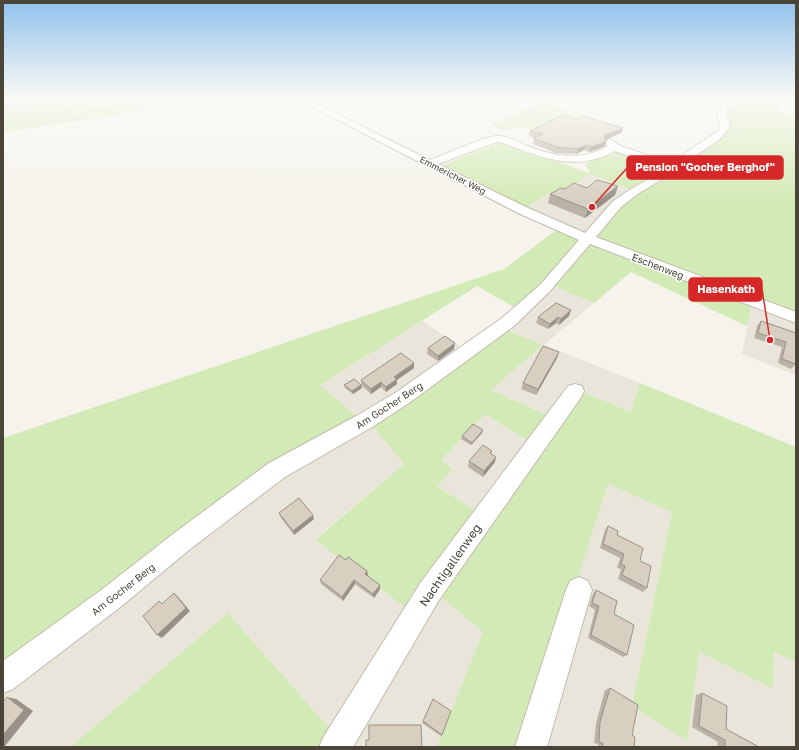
<svg xmlns="http://www.w3.org/2000/svg" width="799" height="750" font-family="'Golos Text',sans-serif">
  <style>
    .residential { fill: #eae5da }
    .green { fill: #d2eab5 }
    .water { fill: #a9d4f2 }
    .lines { fill: none; stroke-linecap: round; stroke-linejoin: round }
    .minor-casing { stroke: #c2bbae; stroke-width: 2 }
    .path { stroke: #c4b79f; stroke-width: 1; stroke-dasharray: 1 1; stroke-linecap: butt }
    .minor { fill: #fff; fill-rule: evenodd }
    .wall { fill: #bab2a6 }
    .shaded-wall { fill: #979187 }
    .building { fill: #d8cfc1; stroke: #979187 }
    .labels { text-anchor: middle; dominant-baseline: central; stroke-width: 3; stroke-linejoin: round; paint-order: stroke }
    .far-street-label { font-size: 9px; fill: #4b4439; stroke: #fff }
    .street-label { font-size: 10px; fill: #4b4439; stroke: #fff }
    .near-street-label { font-size: 12px; fill: #4b4439; stroke: #fff }
    .leader { fill: none; stroke: #d62828; stroke-width: 1.5 }
    .callout-dot { fill: #d62828; stroke: #fff; stroke-width: 1.5 }
    .callout { fill: #d62828; stroke: #d62828; stroke-width: 1.5 }
    .callout-label { font-size: 11px; text-anchor: middle; font-weight: bold; fill: #fff }
  </style>
  <rect width="100%" height="100%" fill="#f6f3ec"/>
  <g class="residential">
    <polygon points="80,98 137,98 108,106 89,107 71,100"/>
    <polygon points="591,174 632,190 589,232 580,233 525,208 552,191 568,187"/>
    <polygon points="551,285 594,303 544,345 640,383 631,412 573,388 551,417 491,390 543,345 503,329"/>
    <polygon points="752,302 796,321 796,375 742,354"/>
    <polygon points="422,321 466,350 359,419 319,385"/>
    <polygon points="485,413 532,443 480,514 437,486 453,469 441,460"/>
    <polygon points="369,422 404,464 315,539 350,559 368,574 366,578 410,611 336,736 228,613 70,747 3,747 3,687 278,474"/>
    <polygon points="608,484 672,512 632,706 699,652 773,689 774,651 796,662 796,747 537,747 575,584"/>
    <polygon points="435,592 483,632 437,747 345,747"/>
  </g>
  <g class="green">
    <polygon points="3,98 64,98 68,99 79,98 71,100 90,107 108,106 137,98 233,98 3,132"/>
    <polygon points="734,98 780,98 780,112 796,115 796,315 596,237 594,235 614,212 641,190 676,171 717,138 723,113 726,107"/>
    <polygon points="542,101 602,121 596,124 572,118 538,130 521,127 504,130 490,125"/>
    <path d="M505,141L588,173L590,171L585,164L617,148L670,168L632,190L591,174C582,179 562,193 552,191L525,208L440,166Z"/>
    <polygon points="559,228 578,236 581,241 519,310 477,286 320,385 359,419 3,673 3,438 504,269"/>
    <polygon points="586,243 593,243 752,302 747,326 631,272 594,303 551,285"/>
    <polygon points="503,329 543,345 491,390 551,417 532,443 485,414 441,460 453,469 437,486 480,514 410,611 366,578 368,574 350,559 347,563 315,540 404,464 369,422"/>
    <polygon points="640,383 796,447 796,662 774,652 773,689 699,652 687,741 632,706 672,512 608,484 523,747 437,747 483,632 435,592 580,391 631,412"/>
    <polygon points="228,613 336,736 328,747 70,747"/>
  </g>
  <polygon class="water" points="3,98 39,98 41,104 3,107"/>
  <g class="lines">
    <defs>
      <g id="minor">
        <path d="M295,98H304L430,160C447,154 483,136 499,136C509,136 519,143 528,146C554,157 583,161 608,146L604,142L609,139L612,140L618,145L673,164L680,160L685,153L719,130L720,124L717,113L722,104L729,98H737L725,113L730,124C724,144 699,148 688,164L639,193L621,207L596,237L796,312V323L590,244L550,291L514,326L409,403L372,427L285,477L189,550L118,609L13,689L3,693V661L100,591L173,534L269,463L358,415L395,393L502,318L540,285L579,240L518,213ZM497,142L503,143C540,157 577,173 615,151L666,169L631,189L613,201L585,233L526,207L438,164Z"/>
        <polygon points="575,384 582,386 584,391 582,396 439,600 353,747 319,747 324,736 421,582 568,386"/>
        <polygon points="579,577 588,581 592,590 547,747 515,747 566,590 570,581"/>
      </g>
    </defs>
    <use href="#minor" class="minor-casing"/>
    <g class="path">
      <polyline points="53,104 77,98"/>
      <path d="M3,108L60,105L93,111C79,126 24,122 3,122"/>
      <polyline points="4,109 21,110 38,107"/>
      <path d="M3,112C18,121 32,118 43,105L42,98"/>
      <polyline points="18,112 23,114 24,117"/>
      <polyline points="93,112 131,105 150,98"/>
    </g>
    <use href="#minor" class="minor"/>
  </g>
  <g class="wall">
    <polygon points="78,98 126,98 108,103 103,101 94,104"/>
    <polygon points="577,119 623,128 621,133 606,139 607,140 605,146 598,149 589,152 584,150 576,154 556,153 533,144 534,138 535,138 529,136 530,131 550,122 550,121"/>
    <polygon points="618,186 615,195 585,218 548,203 550,194 565,189"/>
    <polygon points="569,316 559,325 556,323 548,329 536,323 538,317"/>
    <polygon points="761,321 796,333 796,364 791,369 778,363 782,347 754,338 757,326"/>
    <polygon points="428,348 454,349 438,361 427,354"/>
    <polygon points="557,358 536,395 521,389 523,383"/>
    <polygon points="414,363 414,368 397,380 397,384 386,392 381,387 371,394 361,385 362,388 353,394 345,388 344,385 361,385 361,380"/>
    <polygon points="482,433 471,445 461,439 462,436"/>
    <polygon points="492,451 491,453 495,462 483,477 468,467 469,461"/>
    <polygon points="279,513 314,519 294,535 281,518"/>
    <polygon points="608,526 640,561 647,588 643,592 618,579 621,569 617,568 620,558 600,548 605,530"/>
    <polygon points="346,560 367,571 368,575 367,576 380,585 380,589 374,598 355,584 343,601 321,584 320,580"/>
    <polygon points="596,590 614,614 627,655 623,657 588,638 595,610 589,606 593,594"/>
    <polygon points="610,688 632,735 634,747 598,747 598,744 594,743 596,723 605,690"/>
    <polygon points="702,693 726,729 759,747 717,747 718,742 692,727 696,695"/>
    <polygon points="423,721 442,735 441,736 422,723"/>
  </g>
  <g class="shaded-wall">
    <polygon points="102,98 103,101 94,104 93,100"/>
    <polygon points="112,98 126,98 108,103 107,99"/>
    <polygon points="623,128 621,133 603,141 605,135"/>
    <polygon points="607,140 605,146 598,149 589,152 591,147"/>
    <polygon points="586,145 584,150 576,154 578,149"/>
    <polygon points="618,186 615,195 585,218 588,209"/>
    <polygon points="571,310 569,316 559,325 561,319"/>
    <polygon points="558,317 556,323 548,329 550,324"/>
    <polygon points="455,343 454,349 438,361 438,356"/>
    <polygon points="559,352 557,358 536,395 538,389"/>
    <polygon points="414,363 414,368 397,380 397,384 386,392 386,387 394,377"/>
    <polygon points="381,382 381,387 371,394 371,389"/>
    <polygon points="361,385 362,388 353,394 352,391"/>
    <polygon points="483,430 482,433 471,445 472,443"/>
    <polygon points="496,457 495,462 483,477 484,471"/>
    <polygon points="313,515 314,519 294,535 293,531"/>
    <polygon points="367,571 368,575 366,578 365,574"/>
    <polygon points="354,580 355,584 343,601 342,597"/>
    <polygon points="380,585 380,589 374,598 373,594"/>
    <polygon points="174,593 178,597 190,611 162,638 157,635"/>
    <polygon points="7,697 16,699 33,711 5,746 3,746 3,735"/>
  </g>
  <g class="building">
    <polygon points="86,98 101,98 93,100"/>
    <polygon points="102,98 112,98 107,99"/>
    <polygon points="563,115 577,119 583,116 623,128 605,135 604,138 607,140 600,144 591,147 586,145 578,149 557,147 534,138 543,134 530,131 553,121 550,121"/>
    <polygon points="597,180 618,186 588,209 550,194 561,188 565,189 574,183 587,188"/>
    <polygon points="556,303 571,310 561,319 558,317 550,324 538,317"/>
    <polygon points="761,321 796,333 796,364 782,359 786,342 758,333"/>
    <polygon points="445,336 455,343 438,356 428,348"/>
    <polygon points="543,346 559,352 538,389 523,383"/>
    <polygon points="401,353 414,363 394,377 397,379 386,387 381,382 371,389 361,380"/>
    <polygon points="354,379 361,385 352,391 344,385"/>
    <polygon points="473,424 483,430 472,443 462,436"/>
    <polygon points="483,445 492,451 490,453 496,457 484,471 469,461"/>
    <polygon points="299,498 313,515 293,531 279,513"/>
    <polygon points="608,526 618,531 617,535 643,548 640,561 651,566 647,588 622,575 625,566 621,564 624,554 603,544"/>
    <polygon points="339,555 346,560 348,557 367,571 365,574 380,585 373,594 354,580 342,597 320,580"/>
    <polygon points="596,590 617,601 614,614 634,625 627,655 591,635 599,606 592,603"/>
    <polygon points="174,593 186,608 157,635 143,616 159,601 162,604"/>
    <polygon points="610,688 638,705 632,735 635,737 634,747 602,747 603,743 599,742 600,722"/>
    <polygon points="702,693 727,706 726,729 759,747 725,747 725,740 699,726"/>
    <polygon points="7,697 24,710 3,735 3,702"/>
    <polygon points="433,699 451,711 442,735 423,721"/>
    <polygon points="369,725 421,725 422,747 366,747 366,740 369,740"/>
  </g>
  <linearGradient id="sky" x2="0" y2="1"><stop stop-color="#8fc1ec"/><stop offset="0.49" stop-color="#fbfaf6"/><stop offset="1" stop-color="#fbfaf6" stop-opacity="0"/></linearGradient>
  <rect width="799" height="202" fill="url(#sky)"/>
  <g class="labels">
    <g class="far-street-label">
      <text transform="translate(453 175) rotate(27)">Emmericher Weg</text>
    </g>
    <g class="street-label">
      <text transform="translate(658 266) rotate(21)">Eschenweg</text>
      <text transform="translate(389 405) rotate(-33)">Am Gocher Berg</text>
      <text transform="translate(123 589) rotate(-38)">Am Gocher Berg</text>
    </g>
    <g class="near-street-label">
      <text transform="translate(450 565) rotate(-55)">Nachtigallenweg</text>
    </g>
  </g>
  <path class="leader" d="M592 207L627 168M770 340L762 289"/>
  <g class="callout-dot">
    <circle cx="592" cy="207" r="4"/>
    <circle cx="770" cy="340" r="4"/>
  </g>
  <g class="callout">
    <rect x="627" y="156" width="156" height="23" rx="4"/>
    <rect x="689" y="278" width="73" height="23" rx="4"/>
  </g>
  <g class="callout-label">
    <text x="705" y="171">Pension "Gocher Berghof"</text>
    <text x="726" y="293">Hasenkath</text>
  </g>
  <rect width="799" height="750" fill="none" stroke="#4b4439" stroke-width="8"/>
</svg>
